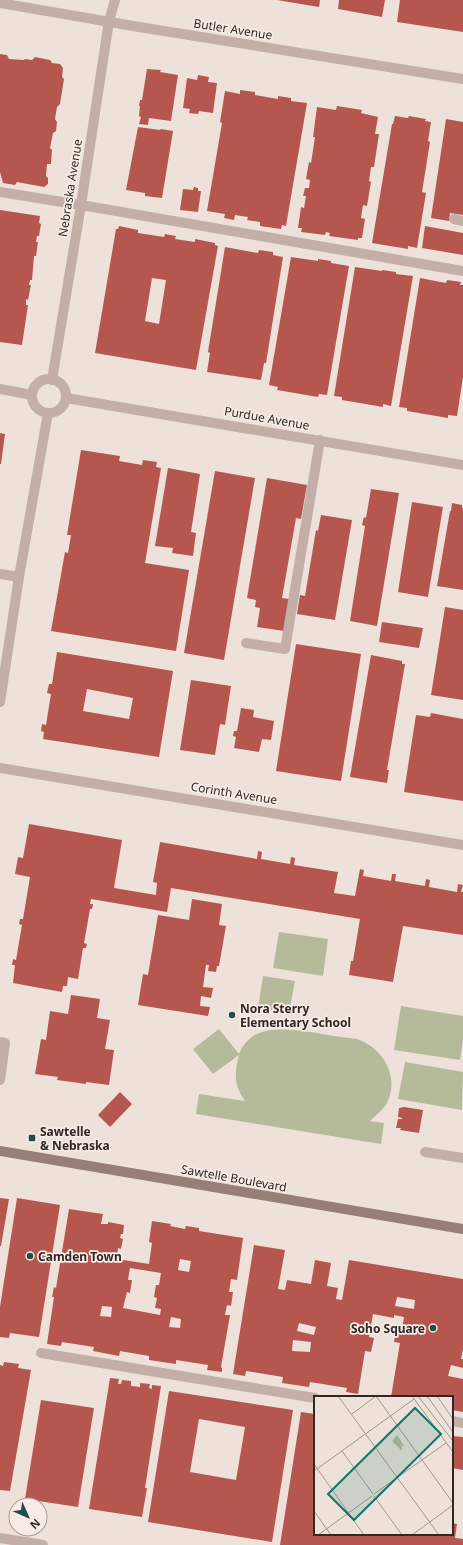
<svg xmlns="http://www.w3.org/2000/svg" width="463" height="1545" font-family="'Noto Sans',sans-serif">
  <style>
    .green { fill: #b5ba9b }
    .building { fill: #b6574f; fill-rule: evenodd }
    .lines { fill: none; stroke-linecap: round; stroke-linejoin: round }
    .lane { stroke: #c3afa7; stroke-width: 10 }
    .street { stroke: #c3afa7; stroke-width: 10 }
    .secondary { stroke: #977f79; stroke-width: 10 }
    .poi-dot { fill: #224d49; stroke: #f6ebe5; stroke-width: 1.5 }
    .labels { text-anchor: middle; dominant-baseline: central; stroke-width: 3.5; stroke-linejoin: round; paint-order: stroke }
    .street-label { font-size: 12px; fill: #312826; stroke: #f6ebe5 }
    .poi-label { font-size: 12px; font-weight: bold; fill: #312826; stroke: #f6ebe5; text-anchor: start }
    .inset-road { fill: none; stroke: #a29791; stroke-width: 1 }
    .view { fill: #0f766e; fill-opacity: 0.15; stroke: #0f766e; stroke-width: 2 }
    .inset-edge { fill: none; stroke: #312826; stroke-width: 2 }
  </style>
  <rect width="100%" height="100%" fill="#ede1d9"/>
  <g class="green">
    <polygon points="279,932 328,939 323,976 273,968"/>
    <polygon points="263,976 295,981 289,1013 258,1008"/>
    <polygon points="401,1006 463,1016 463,1040 460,1060 394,1050"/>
    <path d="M219,1029L239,1054C252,1023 284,1029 311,1032C326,1035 341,1037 357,1039C383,1048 400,1076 387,1103C383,1110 376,1115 370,1121L384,1123L381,1144L196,1114L199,1094L245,1101C234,1085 234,1074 239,1055L213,1074L193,1049Z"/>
    <polygon points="405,1062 463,1072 462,1110 398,1099"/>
  </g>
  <g class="building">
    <polygon points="277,0 320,0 319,7"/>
    <polygon points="339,0 385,0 382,17 338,9"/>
    <polygon points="400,0 463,0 463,32 397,22"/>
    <polygon points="0,54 7,55 9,59 24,60 25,59 32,60 35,57 50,60 52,63 60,64 63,68 62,77 64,79 60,104 57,107 55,119 57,122 56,131 53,133 50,148 52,150 51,164 47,164 46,176 48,178 48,184 44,187 17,182 15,185 3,183 0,172"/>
    <polygon points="147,69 161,70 160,72 178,75 171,121 149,118 148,125 139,124 141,117 139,116 140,106 139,106 140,100 142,100"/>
    <polygon points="198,75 209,77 208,82 217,83 213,113 199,111 198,114 189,113 190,109 183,108 187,78 197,80"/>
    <polygon points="240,90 255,92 255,95 278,99 278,96 291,98 291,101 307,103 286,226 282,225 281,229 260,226 260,222 247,220 248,217 235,215 234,220 224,218 225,214 207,211 222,123 220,122 225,91 240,94"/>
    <polygon points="337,106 362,110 361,113 378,117 375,134 379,134 374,167 371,167 369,181 371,182 367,206 363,205 361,218 365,219 362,238 358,238 358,240 329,236 330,233 326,232 325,235 301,232 302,228 298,228 301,207 304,208 306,196 303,196 305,188 309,188 310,180 306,179 309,162 311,163 315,137 313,137 317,107 336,110"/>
    <polygon points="395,116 408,118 409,116 426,119 425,121 431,122 428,141 430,142 422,192 426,193 417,248 408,246 408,249 372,243 392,124 393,124"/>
    <polygon points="446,119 463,122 463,215 450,213 449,221 431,218"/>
    <polygon points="138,127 160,130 161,129 173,131 162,198 145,196 145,193 126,190"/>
    <polygon points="194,187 198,188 198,191 201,191 198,212 180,210 183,189 193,190"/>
    <polygon points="0,210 40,216 39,223 41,224 39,236 37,236 36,242 38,242 36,256 34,256 32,280 30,280 29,285 31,285 28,300 26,299 26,305 28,305 22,345 0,342"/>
    <path d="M119,226L138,230V233L164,237L165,234L176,236L175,239L195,242V239L215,243V245L218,246L196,370L95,353L116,229H118ZM152,278L166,280L159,324L145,321Z"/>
    <polygon points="425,226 463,233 463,255 422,248"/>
    <polygon points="225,247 258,253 259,250 273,252 273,255 283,257 266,363 264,363 261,380 207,372 210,353 208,352"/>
    <polygon points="291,257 318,261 318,259 331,261 331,263 349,266 327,395 319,394 318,397 277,390 278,387 269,385"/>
    <polygon points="355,267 382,271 382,270 396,272 396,274 413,276 391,406 383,404 383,407 342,400 342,397 334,396"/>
    <polygon points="420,278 446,283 447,280 461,282 460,285 463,285 463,377 457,416 448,415 448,418 407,411 407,408 399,407"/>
    <polygon points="0,433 5,434 1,464 0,464"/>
    <polygon points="81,450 120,456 119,461 142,465 143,460 157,462 156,467 161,468 145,563 189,570 176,651 51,631 65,552 68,553 71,535 67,535"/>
    <polygon points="168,468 200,474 191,532 196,533 193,556 172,553 173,548 155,546"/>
    <polygon points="215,471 255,478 224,660 184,653"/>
    <polygon points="267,478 307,485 301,519 296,518 282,598 289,599 284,631 257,627 260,608 255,607 256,600 247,598"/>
    <polygon points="371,489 399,493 377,626 350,621 365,526 362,525 364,517 366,518"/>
    <polygon points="412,502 443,507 428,597 398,592"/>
    <polygon points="452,503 462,505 462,508 463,508 463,590 437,586 450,511 451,511"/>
    <polygon points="321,515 352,520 335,620 297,614 300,595 305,596 316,530 318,531"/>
    <polygon points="445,607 463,610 463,700 431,695"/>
    <polygon points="382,622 423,628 419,648 379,642"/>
    <polygon points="296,644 361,654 341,781 276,771"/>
    <path d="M57,652L173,671L159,757L43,739L44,732L41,731L42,724L46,725L51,694L47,693L49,684H52ZM87,689L133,698L129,719L83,711Z"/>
    <polygon points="371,655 402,661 402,664 405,664 387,770 389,770 387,783 350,777"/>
    <polygon points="191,680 231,686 225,725 220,724 215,755 180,750"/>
    <polygon points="241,708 254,710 253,717 274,721 271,740 262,739 259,752 234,748 236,737 233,736 234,731 237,731"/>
    <polygon points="431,713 463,719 463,801 404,792 416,715 430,717"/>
    <polygon points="29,824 122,840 114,888 156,895 157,883 153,882 160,842 257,859 258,851 262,852 261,859 290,864 291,857 295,858 294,865 338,872 334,893 355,896 360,869 364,870 363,876 391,881 392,874 396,874 395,881 425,886 426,879 430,880 429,887 457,892 458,884 463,885 461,892 463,892 463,935 403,926 393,982 349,975 351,961 353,961 360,919 171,888 167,912 91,899 90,904 93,904 92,909 90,909 84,943 87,944 86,948 83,948 78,979 68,977 67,986 63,986 62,992 13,983 15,965 12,965 13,959 16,960 22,925 19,924 20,919 23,919 30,877 15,874 18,857 23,858"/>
    <polygon points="192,899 222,904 219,925 226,926 219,966 217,966 216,972 208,971 209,965 206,965 203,987 213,988 211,998 201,996 200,1006 210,1007 208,1016 138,1005 143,974 148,975 158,915 189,920"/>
    <polygon points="71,995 100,999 97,1018 110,1020 105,1049 114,1050 109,1085 86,1082 86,1084 57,1080 58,1077 35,1074 41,1039 46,1040 50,1011 68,1014"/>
    <polygon points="120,1092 132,1104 110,1127 98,1115"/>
    <polygon points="404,1107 423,1110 419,1133 400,1130 401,1128 396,1128 398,1119 402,1119 402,1118 398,1117 399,1108"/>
    <polygon points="0,1198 9,1199 1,1246 0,1246"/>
    <polygon points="17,1198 60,1205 39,1337 10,1333 9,1338 0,1337 0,1307"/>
    <path d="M69,1209L103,1214L101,1224H108V1222L124,1225L123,1234H121L120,1238L123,1239L121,1249L118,1248L117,1259L149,1264L152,1243L149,1242L152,1221L171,1224L170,1226L185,1229L186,1226L199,1228V1231L243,1238L237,1280L231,1279L229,1292H233L231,1306L227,1305L225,1315H230L221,1367L222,1368V1372L207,1370L208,1365L176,1360V1364L149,1360V1356L120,1351L119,1356L93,1351L94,1347L62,1342L61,1346L47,1344L54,1297H52L54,1287L56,1288ZM180,1259L191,1261L189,1272L178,1270ZM130,1268L161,1273L159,1285H156L154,1297L157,1298L155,1308L161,1309L160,1315L123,1308L127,1292L130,1293L132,1280H128ZM102,1306L112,1307L111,1317L100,1316ZM171,1317L181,1319L180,1328L169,1327Z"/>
    <path d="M254,1245L285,1250L278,1289L285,1290L287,1280L311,1284L315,1260L331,1263L327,1286L338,1288L336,1299L342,1300L349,1260L463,1279V1349L461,1359H463V1368L451,1365L448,1376L463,1379V1412L452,1410V1397H391L400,1343L394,1342L396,1329L402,1330L404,1317L394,1315V1318L373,1314L369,1337L374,1338L371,1352L365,1351L358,1394L346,1392L347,1388L310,1382L309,1387L282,1383L283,1377L246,1371L245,1376L233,1374ZM397,1297L415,1300L414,1309L395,1306ZM299,1323L316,1327L314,1335L297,1331ZM293,1340L311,1342L310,1352L292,1351Z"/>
    <polygon points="4,1362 19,1364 18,1368 31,1370 10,1491 0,1490 0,1365 3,1366"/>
    <polygon points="110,1378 119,1379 118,1384 121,1384 122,1380 131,1381 131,1386 140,1387 140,1383 150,1384 149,1388 152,1389 152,1385 161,1386 145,1488 147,1488 142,1517 89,1509"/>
    <path d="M169,1391L293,1410L272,1542L148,1522ZM199,1419L245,1427L236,1480L190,1472Z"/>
    <polygon points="41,1400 94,1408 78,1507 25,1499"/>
    <polygon points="301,1412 315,1414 315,1534 452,1534 452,1523 457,1524 455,1538 463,1539 463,1545 280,1545"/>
    <polygon points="452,1436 463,1437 463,1470 452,1468"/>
  </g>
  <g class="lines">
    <g class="lane">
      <polyline points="0,192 81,205 463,271"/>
      <polyline points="454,219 463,221"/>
      <polyline points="0,574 19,577"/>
      <polyline points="246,643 285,649 320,440"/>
      <polyline points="0,1042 5,1043 0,1080"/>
      <polyline points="425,1152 463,1158"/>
      <polyline points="41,1353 315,1398"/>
      <polyline points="452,1421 463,1423"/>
    </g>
    <g class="street">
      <polyline points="0,3 139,27 463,79"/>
      <circle cx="49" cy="396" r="17"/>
      <polyline points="52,380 81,205 109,21 115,0"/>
      <polyline points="0,389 32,395"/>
      <polyline points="66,398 463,465"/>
      <polyline points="0,702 19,577 48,413"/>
      <polyline points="0,768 463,845"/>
      <polyline points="0,1538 43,1545"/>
    </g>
    <polyline class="secondary" points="0,1151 463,1229"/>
  </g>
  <g class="poi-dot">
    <circle cx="232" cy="1015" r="4"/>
    <rect x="28" y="1134" width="8" height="8" rx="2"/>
    <circle cx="30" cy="1256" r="4"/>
    <circle cx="433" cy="1328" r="4"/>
  </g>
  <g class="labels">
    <g class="street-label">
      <text transform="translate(233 29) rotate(9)">Butler Avenue</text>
      <text transform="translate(70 188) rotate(-81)">Nebraska Avenue</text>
      <text transform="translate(267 418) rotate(10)">Purdue Avenue</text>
      <text transform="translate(234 793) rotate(9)">Corinth Avenue</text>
      <text transform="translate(234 1178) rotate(10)">Sawtelle Boulevard</text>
    </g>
    <g class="poi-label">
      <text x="240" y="1008">Nora Sterry<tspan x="240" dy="14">Elementary School</tspan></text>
      <text x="40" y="1131">Sawtelle<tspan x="40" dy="14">&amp; Nebraska</tspan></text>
      <text x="38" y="1256">Camden Town</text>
      <text x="425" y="1328" text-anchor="end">Soho Square</text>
    </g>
  </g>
  <g transform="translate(314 1396)">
    <rect width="139" height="139" fill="#ede1d9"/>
    <path d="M83,39L91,51L88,49V55L78,45Z" fill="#b5ba9b"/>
    <path class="inset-road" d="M24,0L125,139M62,0L139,107M98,0L139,56M104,0L139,45M113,0L139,36M123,0L139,23M38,18L62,0M28,55L59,98M0,68L50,139M0,75L100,3M60,98L132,47M60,100L88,139M0,115L17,139M4,139L58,100M98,139L139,109"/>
    <path class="view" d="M101,12L127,38L40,124L14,98Z"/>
    <rect width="139" height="139" class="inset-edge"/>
  </g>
  <g transform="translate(28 1517) rotate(135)"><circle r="19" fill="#f6ebe5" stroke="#a79d99"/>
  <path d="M0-3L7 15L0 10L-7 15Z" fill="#224d49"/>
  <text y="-6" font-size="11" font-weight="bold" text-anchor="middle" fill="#312826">N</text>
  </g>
</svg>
